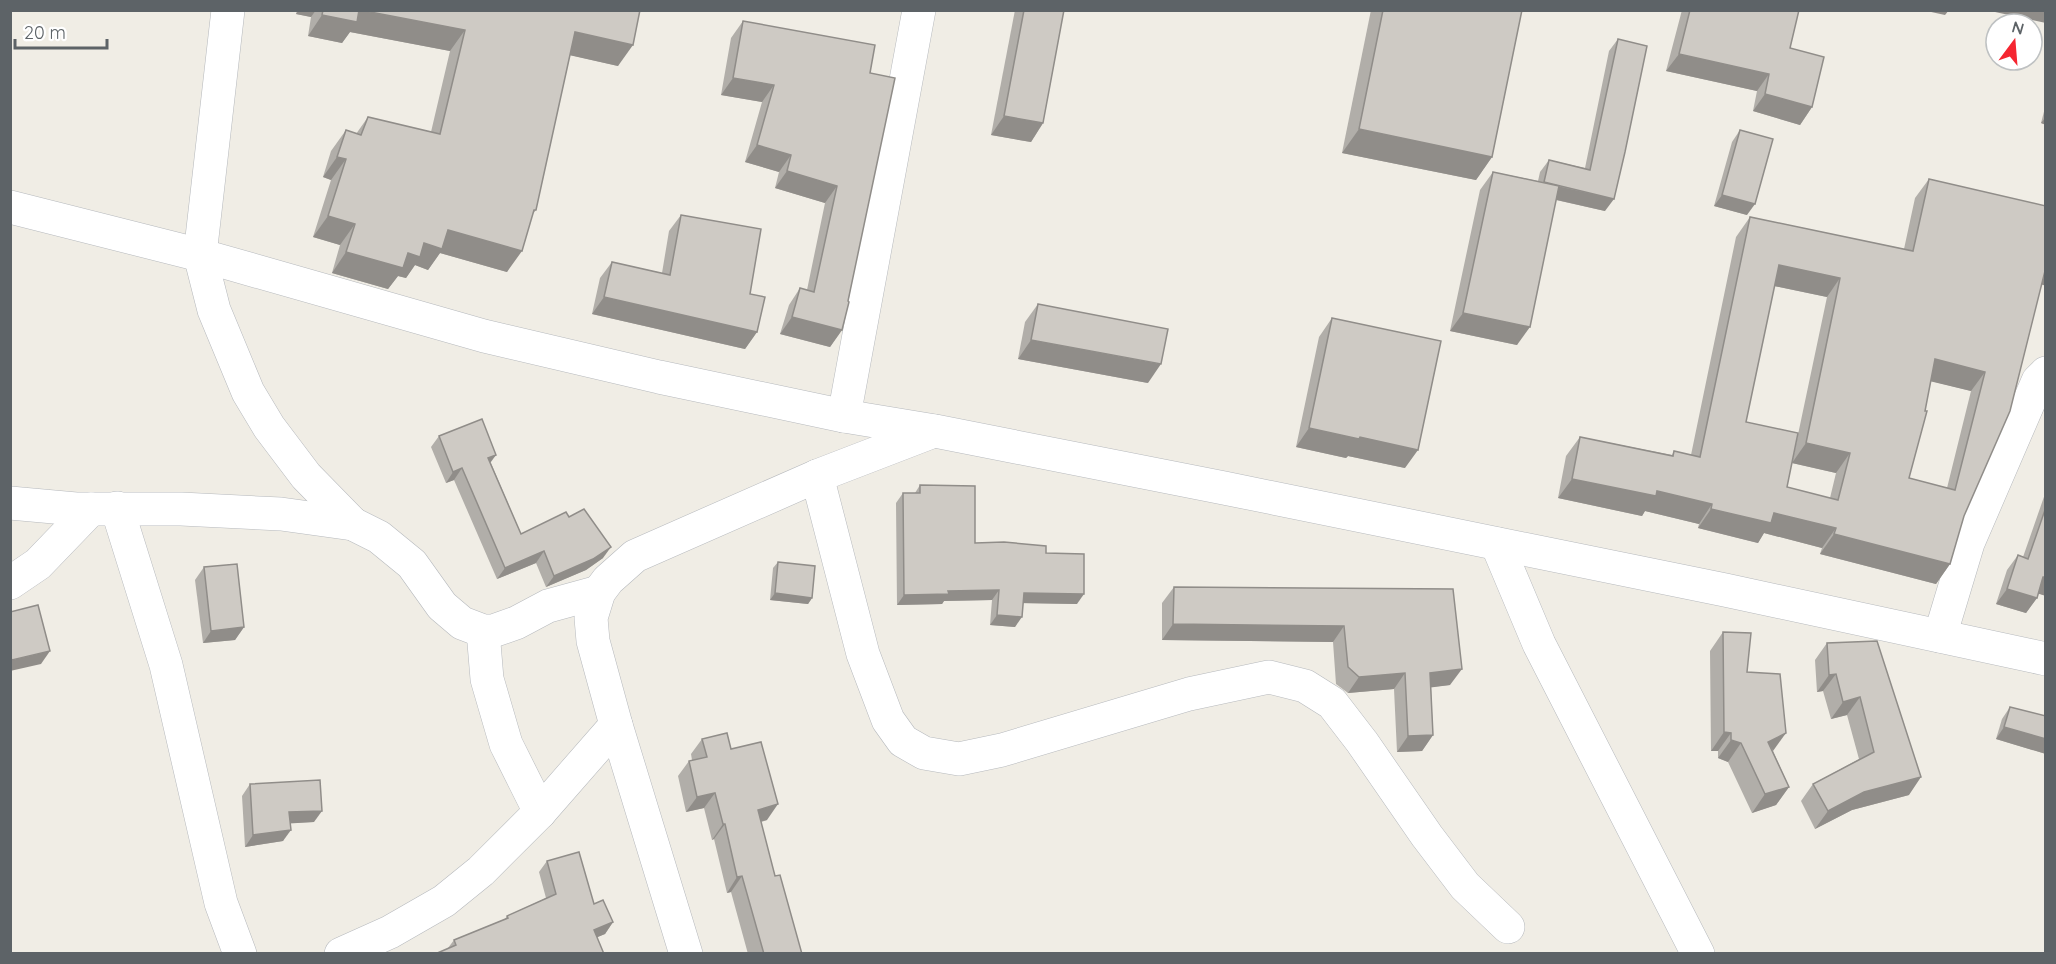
<svg xmlns="http://www.w3.org/2000/svg" width="2056" height="964" font-family="Quicksand,sans-serif">
  <style>
    .lines { fill: none; stroke-linecap: round; stroke-linejoin: round }
    .minor-casing { stroke: #b6b9bd; stroke-width: 34 }
    .minor { stroke: #fff; stroke-width: 33 }
    .wall { fill: #b1aea9; fill-rule: evenodd }
    .shaded-wall { fill: #908d89 }
    .building { fill: #cecac4; stroke: #908d89; stroke-width: 1.5; fill-rule: evenodd }
  </style>
  <rect width="100%" height="100%" fill="#f0ede5"/>
  <g class="lines">
    <defs>
      <g id="minor">
        <polyline points="228,10 200,255 214,310 248,392 269,427 306,476 353,524"/>
        <polyline points="10,207 200,255 484,336 659,377 844,416 935,431 1224,488 1725,590 2046,659"/>
        <polyline points="844,416 919,10"/>
        <polyline points="817,476 863,654 888,720 903,741 924,753 959,759 1002,750 1189,694 1269,677 1305,686 1332,703 1362,742 1427,836 1465,886 1508,927"/>
        <polyline points="10,503 76,509 181,509 281,514 353,524 379,537 412,564 442,606 462,623 483,631 493,631 516,623 548,606 599,592"/>
        <polyline points="117,508 166,665 221,903 240,954"/>
        <polyline points="1497,544 1539,644 1698,954"/>
        <polyline points="10,583 38,564 91,509"/>
        <polyline points="483,631 487,679 506,744 540,812"/>
        <polyline points="1940,636 1968,543 2038,381 2046,373"/>
        <polyline points="341,954 390,932 444,901 481,871 540,812 616,725"/>
        <polyline points="686,954 616,725 593,641 591,618 599,592 608,580 635,556 817,476 934,431"/>
      </g>
    </defs>
    <use href="#minor" class="minor-casing"/>
    <use href="#minor" class="minor"/>
  </g>
  <g class="wall">
    <polygon points="297,10 640,10 618,66 570,55 536,210 532,215 507,272 440,253 428,270 415,265 406,278 398,276 388,289 332,273 340,245 313,237 331,180 323,177 331,151 346,130 356,134 368,117 431,132 450,51 350,32 342,43 308,36 311,17 296,14"/>
    <polygon points="1015,10 1064,10 1043,123 1031,142 991,135"/>
    <polygon points="1371,10 1522,10 1492,157 1476,180 1342,153"/>
    <polygon points="1682,10 1799,10 1790,48 1812,107 1800,125 1753,111 1757,91 1666,71"/>
    <polygon points="743,21 870,73 842,330 830,347 780,334 789,305 800,288 807,290 825,203 775,188 779,172 745,162 762,102 721,95 731,38"/>
    <polygon points="1618,39 1605,211 1556,200 1517,345 1450,331 1480,190 1493,172 1538,181 1540,172 1549,160 1585,168 1609,51"/>
    <polygon points="2046,104 2046,125 2041,123"/>
    <polygon points="1740,130 1747,215 1714,206 1732,142"/>
    <path d="M1929,179L2046,286L2041,284L1964,516L1950,564L1936,584L1820,554L1822,548L1764,533L1758,543L1698,528L1699,524L1645,511L1642,516L1558,498L1566,456L1580,437L1672,455L1674,451L1691,455L1736,237L1750,217L1904,249L1915,198ZM1774,286L1827,297L1792,463L1836,473L1830,498L1787,487L1746,422ZM1931,381L1971,391L1947,488L1909,478Z"/>
    <polygon points="681,215 750,294 757,332 745,349 592,314 600,278 612,262 662,273 669,231"/>
    <polygon points="1038,304 1148,383 1018,359 1025,322"/>
    <polygon points="1332,318 1405,468 1348,456 1346,458 1296,447 1319,337"/>
    <polygon points="439,436 491,463 521,534 569,517 603,558 586,570 546,587 536,563 497,579 454,480 446,483 431,447"/>
    <polygon points="920,485 975,543 1046,553 1077,604 1023,603 1015,627 990,625 992,600 944,601 942,604 897,605 896,503 903,493 915,493"/>
    <polygon points="2046,491 2046,596 2038,593 2037,598 2026,613 1996,604 2007,570 2018,555 2023,557"/>
    <polygon points="778,562 812,598 808,604 770,600 773,568"/>
    <polygon points="204,567 244,627 235,640 203,643 195,580"/>
    <polygon points="1174,587 1453,589 1450,685 1431,687 1433,735 1422,751 1397,752 1394,689 1348,693 1336,684 1333,642 1162,640 1162,603"/>
    <polygon points="1723,632 1747,672 1773,751 1789,787 1776,805 1752,813 1728,762 1718,758 1718,751 1711,751 1710,651"/>
    <polygon points="1877,641 1909,795 1852,810 1815,829 1801,801 1813,784 1859,759 1847,715 1831,719 1823,691 1817,692 1815,660 1827,643"/>
    <polygon points="2010,707 2046,716 2046,754 1996,739 2002,719"/>
    <polygon points="702,739 731,749 767,820 761,822 775,876 802,954 748,954 731,892 727,893 714,839 712,840 704,808 686,812 678,776 689,761 692,760 691,754"/>
    <polygon points="250,784 314,822 290,823 283,841 245,847 242,796"/>
    <polygon points="547,861 613,922 605,934 597,937 448,948 454,940 505,919 507,916 546,898 539,872"/>
  </g>
  <g class="shaded-wall">
    <polygon points="299,10 316,10 311,17 296,14"/>
    <polygon points="358,10 465,30 450,51 350,32 342,43 308,36 322,15"/>
    <polygon points="1922,10 1949,10 1945,15"/>
    <polygon points="1986,10 2046,10 2046,23"/>
    <polygon points="575,32 633,45 618,66 560,53"/>
    <polygon points="1679,54 1769,74 1757,91 1666,71"/>
    <polygon points="733,78 774,85 762,102 721,95"/>
    <polygon points="1765,94 1812,107 1800,125 1753,111"/>
    <polygon points="1004,116 1043,123 1031,142 991,135"/>
    <polygon points="2046,117 2046,125 2041,123"/>
    <polygon points="1359,129 1492,157 1476,180 1342,153"/>
    <polygon points="757,145 791,155 779,172 745,162"/>
    <polygon points="337,157 346,159 331,180 323,177"/>
    <polygon points="787,171 837,186 825,203 775,188"/>
    <polygon points="1544,183 1614,199 1605,211 1535,195"/>
    <polygon points="1722,195 1755,204 1747,215 1714,206"/>
    <polygon points="328,216 355,224 340,245 313,237"/>
    <polygon points="448,230 522,251 507,272 440,253 428,270 415,265 406,278 398,276 388,289 332,273 346,252 408,253"/>
    <polygon points="2046,264 2046,286 2033,281"/>
    <polygon points="1779,265 1840,278 1827,297 1765,284"/>
    <polygon points="604,297 757,332 745,349 592,314"/>
    <polygon points="1463,313 1530,327 1517,345 1450,331"/>
    <polygon points="792,317 842,330 830,347 780,334"/>
    <polygon points="1031,340 1161,364 1148,383 1018,359"/>
    <polygon points="1935,359 1985,372 1971,391 1921,379"/>
    <polygon points="1309,428 1360,437 1418,450 1405,468 1348,456 1346,458 1296,447"/>
    <polygon points="1806,443 1850,453 1836,473 1792,463"/>
    <polygon points="496,455 488,466 488,458"/>
    <polygon points="462,468 454,480 446,483 453,472"/>
    <polygon points="1572,479 1657,491 1712,504 1699,524 1645,511 1642,516 1558,498"/>
    <polygon points="1711,509 1774,513 1836,528 1822,548 1764,533 1758,543 1698,528"/>
    <polygon points="1834,534 1950,564 1936,584 1820,554"/>
    <polygon points="611,547 603,558 586,570 546,587 554,576"/>
    <polygon points="544,551 536,563 497,579 505,568"/>
    <polygon points="2043,577 2046,577 2046,596 2033,592"/>
    <polygon points="2007,589 2037,598 2026,613 1996,604"/>
    <polygon points="999,590 992,600 944,601 942,604 897,605 904,595 948,591"/>
    <polygon points="775,593 812,598 808,604 770,600"/>
    <polygon points="1024,593 1084,594 1077,604 1017,603"/>
    <polygon points="997,615 1022,617 1015,627 990,625"/>
    <polygon points="1173,624 1344,626 1333,642 1162,640"/>
    <polygon points="244,627 235,640 203,643 211,631"/>
    <polygon points="50,651 41,664 10,671 10,662 12,660"/>
    <polygon points="1462,669 1450,685 1419,689 1430,673"/>
    <polygon points="1405,673 1394,689 1348,693 1359,677"/>
    <polygon points="1836,674 1823,691 1817,692 1829,675"/>
    <polygon points="1860,697 1847,715 1831,719 1843,702"/>
    <polygon points="2004,727 2046,739 2046,754 1996,739"/>
    <polygon points="1724,732 1731,733 1718,751 1711,751"/>
    <polygon points="1786,733 1773,751 1768,742"/>
    <polygon points="1433,735 1422,751 1397,752 1408,736"/>
    <polygon points="1731,740 1741,743 1728,762 1718,758"/>
    <polygon points="1921,777 1909,795 1852,810 1815,829 1828,811 1864,792"/>
    <polygon points="1789,787 1776,805 1752,813 1765,794"/>
    <polygon points="715,793 704,808 686,812 697,797"/>
    <polygon points="778,804 767,820 748,825 758,810"/>
    <polygon points="322,811 314,822 281,824 289,812"/>
    <polygon points="723,824 725,824 714,839 712,840"/>
    <polygon points="291,830 283,841 245,847 253,835"/>
    <polygon points="742,876 731,892 727,893 737,877"/>
    <polygon points="613,922 605,934 586,942 594,930"/>
  </g>
  <g class="building">
    <polygon points="323,10 359,10 357,22 322,15"/>
    <polygon points="360,10 640,10 633,45 575,32 536,210 534,210 522,251 448,230 442,249 424,243 420,257 408,253 403,268 346,252 355,224 328,216 346,159 337,157 346,130 361,135 368,117 440,134 465,30"/>
    <polygon points="1024,10 1064,10 1043,123 1004,116"/>
    <polygon points="1383,10 1522,10 1492,157 1359,129"/>
    <polygon points="1690,10 1799,10 1790,48 1824,57 1812,107 1765,94 1769,74 1679,54"/>
    <polygon points="743,21 875,45 870,73 895,78 848,301 849,302 842,330 792,317 800,288 814,292 837,186 787,171 791,155 757,145 774,85 733,78"/>
    <polygon points="1618,39 1647,46 1625,152 1614,199 1544,182 1549,160 1590,170"/>
    <polygon points="1740,130 1773,139 1755,204 1722,195"/>
    <polygon points="1493,172 1559,186 1530,327 1463,313"/>
    <path d="M1929,179L2046,206V267L2010,411L1964,516L1950,564L1834,534L1836,528L1774,513L1771,523L1711,509L1712,504L1657,491L1656,496L1572,479L1580,437L1673,456L1674,451L1700,457L1750,217L1913,251ZM1779,265L1840,278L1806,443L1850,453L1838,500L1787,487L1798,433L1746,422ZM1935,359L1985,372L1955,490L1909,478L1927,411H1925Z"/>
    <polygon points="681,215 761,229 750,294 765,297 757,332 604,297 612,262 670,275"/>
    <polygon points="1038,304 1168,329 1161,364 1031,340"/>
    <polygon points="1332,318 1441,341 1418,450 1360,437 1359,439 1309,428"/>
    <polygon points="482,419 496,455 488,458 521,534 566,512 569,517 584,509 611,547 593,559 554,576 544,551 505,568 462,468 453,472 439,436"/>
    <polygon points="920,485 975,486 975,543 1004,542 1046,546 1046,553 1084,554 1084,594 1024,593 1022,617 997,615 999,590 948,591 949,594 904,595 903,493 920,493"/>
    <polygon points="2046,507 2046,577 2043,577 2037,598 2007,589 2018,555 2028,559"/>
    <polygon points="778,562 815,566 812,598 775,593"/>
    <polygon points="237,564 244,627 211,631 204,567"/>
    <polygon points="1174,587 1453,589 1462,669 1430,673 1433,735 1408,736 1405,673 1359,677 1348,667 1344,626 1173,624"/>
    <polygon points="38,605 50,651 12,660 10,656 10,612"/>
    <polygon points="1723,632 1751,633 1747,672 1780,674 1786,733 1768,742 1789,787 1765,794 1741,743 1731,740 1731,733 1724,732"/>
    <polygon points="1877,641 1921,777 1864,792 1828,811 1813,784 1874,752 1860,697 1843,702 1836,674 1829,675 1827,643"/>
    <polygon points="2010,707 2046,716 2046,739 2004,727"/>
    <polygon points="727,733 731,749 761,742 778,804 758,810 775,876 780,875 802,954 764,954 742,876 737,877 725,824 723,824 715,793 697,797 689,761 707,757 702,739"/>
    <polygon points="320,780 322,811 289,812 291,830 253,835 250,784"/>
    <polygon points="579,852 594,904 603,900 613,922 594,930 604,954 435,954 456,945 454,940 508,918 507,916 556,894 547,861"/>
  </g>
  <rect width="2056" height="964" fill="none" stroke="#5d6367" stroke-width="24"/>
  <g transform="translate(2014 42) rotate(16)"><circle r="28" fill="#ffffff" stroke="#bec1c2" stroke-width="1.5"/>
  <path d="M0-4.5L10 22L0 15L-10 22Z" fill="#f52631"/>
  <text y="-9" font-size="16" font-weight="bold" text-anchor="middle" fill="#5d6367">N</text>
  </g>
  <path d="M15 39v9h92v-9" fill="none" stroke="#5d6367" stroke-width="3"/>
  <text x="24" y="39" font-size="18" fill="#5d6367" stroke="#ffffff" stroke-width="4.5" paint-order="stroke">20 m</text>
</svg>
